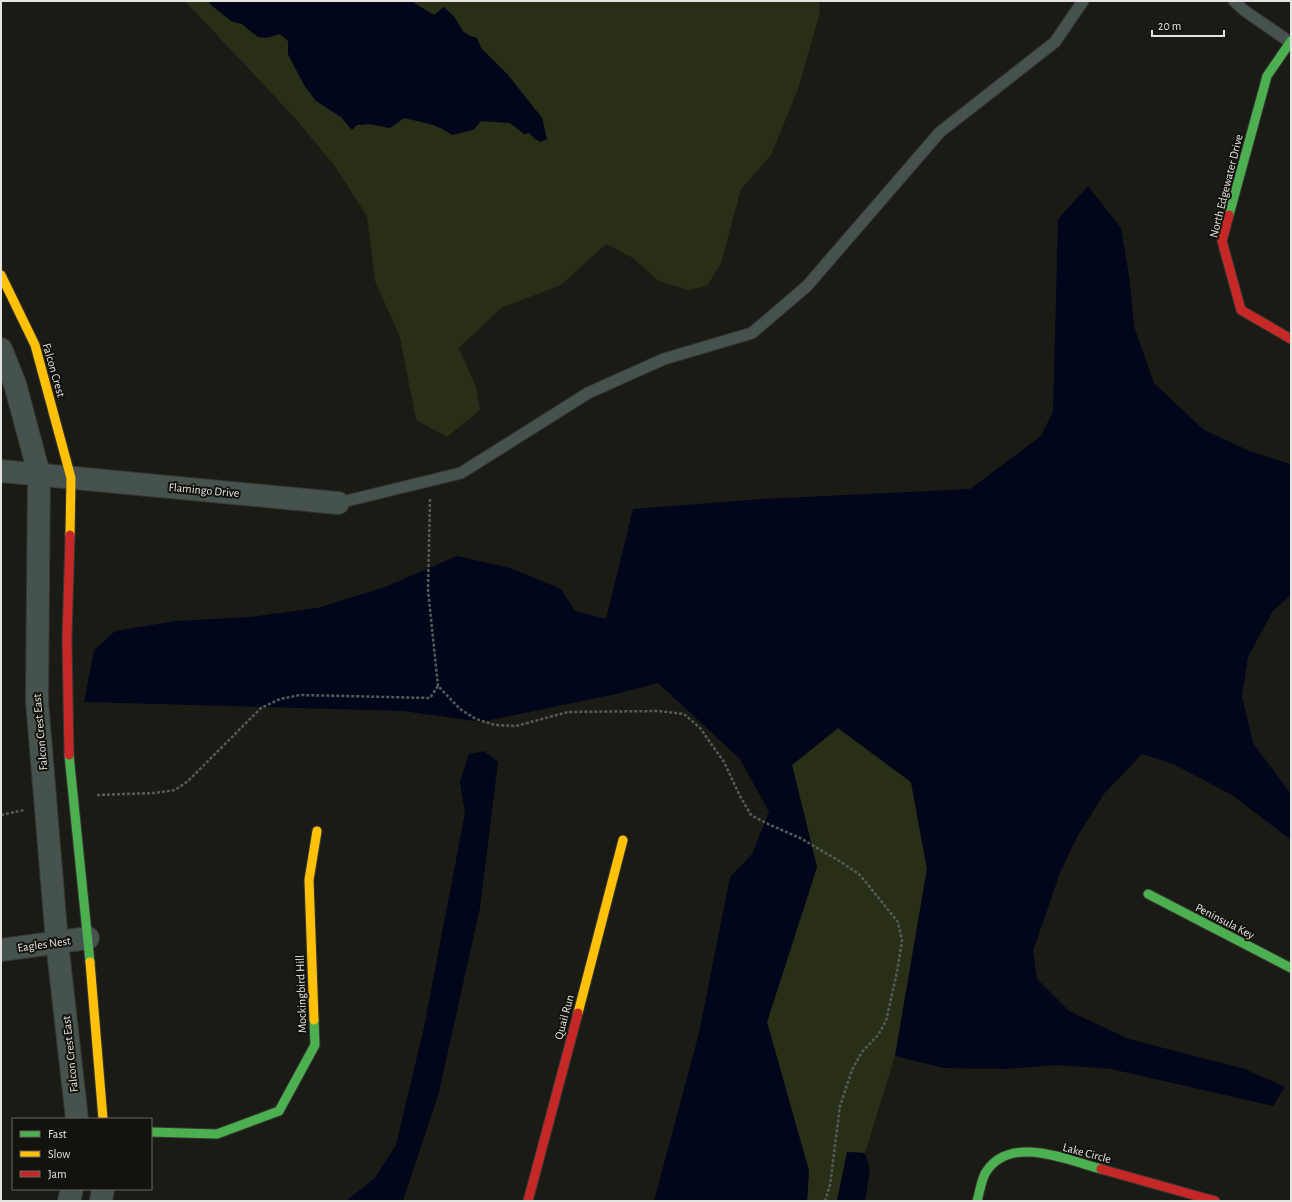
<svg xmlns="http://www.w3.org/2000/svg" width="1292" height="1202" font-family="'Alegreya Sans',sans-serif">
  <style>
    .green { fill: #292f17 }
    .water { fill: #02061b }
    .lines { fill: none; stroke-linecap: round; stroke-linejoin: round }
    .lane-casing { stroke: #363633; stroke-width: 13 }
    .street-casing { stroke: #363633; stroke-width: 24 }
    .fast-casing { stroke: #363633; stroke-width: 11 }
    .slow-casing { stroke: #363633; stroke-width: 11 }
    .jam-casing { stroke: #363633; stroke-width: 11 }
    .path { stroke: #555c57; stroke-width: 2.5; stroke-dasharray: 3 2; stroke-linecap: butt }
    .lane { stroke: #45524d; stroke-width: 11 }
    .street { stroke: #45524d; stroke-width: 22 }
    .fast { stroke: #4caf50; stroke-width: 9 }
    .slow { stroke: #ffc107; stroke-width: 9 }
    .jam { stroke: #c62828; stroke-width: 9 }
    .labels { text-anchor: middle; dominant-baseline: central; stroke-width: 4; stroke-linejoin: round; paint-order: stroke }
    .street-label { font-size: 12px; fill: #e5e4df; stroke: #14120c }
  </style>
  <rect width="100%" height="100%" fill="#1b1b16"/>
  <g class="green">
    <path d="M185,1H209L210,4L231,21L242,24L258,37H271L280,34L288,41V54L304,85L315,100L341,117L352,129L357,125L369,124L390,128L404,118C421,122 438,124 452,135L473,130L481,121L510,123L524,134L529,133L535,139H547L542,118L508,75L481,48L477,38C459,33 455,21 444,7L434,15L411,1H819L820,12L798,89L771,155L741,189L721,263L707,286L688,290L659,281L633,258L606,244L561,285L501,308L459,348L476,387L480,410L447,437L416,420L400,337L375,281L367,216L334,165L294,117Z"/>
    <polygon points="838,728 911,782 927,869 895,1056 865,1153 847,1152 837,1201 807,1201 809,1171 767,1022 817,867 792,765"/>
  </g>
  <g class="water">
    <path d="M209,1H411L434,15L444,7C447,10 452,14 455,18C464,31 460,33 477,38L481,48L508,75L542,118L547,139L541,142L535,139L529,133L524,134L510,123L481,121L473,130L452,135C438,124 421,122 404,118L390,128L369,124L357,125L352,130L341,117L316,101L304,85L288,54V41L280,34L266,38L258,37L242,24L231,21L210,4Z"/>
    <polygon points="1088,186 1121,228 1130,282 1134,326 1154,383 1204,430 1252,452 1291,464 1291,595 1273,611 1248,657 1242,696 1253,743 1291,794 1291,840 1232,795 1173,764 1142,754 1104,794 1077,837 1060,873 1033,951 1037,979 1069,1011 1129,1039 1245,1069 1285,1087 1273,1106 1111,1069 1056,1065 1005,1069 944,1068 895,1056 927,869 911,782 838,728 792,765 817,867 767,1022 809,1171 807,1201 654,1201 699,1033 730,877 752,854 769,812 740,759 658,683 616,694 481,722 403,711 84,702 94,650 115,631 176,621 250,617 317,608 385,587 457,556 510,568 561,589 575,611 606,619 633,509 761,499 970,489 1041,436 1053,411 1058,219"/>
    <polygon points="484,751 498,762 480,908 438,1096 403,1201 346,1201 374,1179 396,1145 424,1027 465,813 460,782 469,754"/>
    <polygon points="847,1152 865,1153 870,1170 865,1201 837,1201"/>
  </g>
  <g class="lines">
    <defs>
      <g id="lane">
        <polyline points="1234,1 1245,11 1290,42"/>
        <polyline points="338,503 461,473 588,393 664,359 752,333 807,286 940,132 1055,42 1083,1"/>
      </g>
      <g id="street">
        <polyline points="1,349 15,384 39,474 37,701 57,942 77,1119"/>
        <polyline points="1,471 338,503"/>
        <polyline points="1,950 88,938"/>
        <polyline points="69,1201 72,1189"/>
        <polyline points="101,1201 103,1189"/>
      </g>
      <g id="fast">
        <polyline points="1229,215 1267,76 1291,41"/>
        <polyline points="69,755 90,962"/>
        <polyline points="1148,894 1291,968"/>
        <polyline points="151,1132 217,1134 279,1111 315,1045 314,1020"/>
        <path d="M977,1201C980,1191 981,1180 986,1172C1010,1134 1067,1160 1101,1169"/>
      </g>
      <g id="slow">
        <polyline points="1,275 35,345 71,478 70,535"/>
        <polyline points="90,962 103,1119"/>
        <polyline points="578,1013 623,840"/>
        <polyline points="314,1020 309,880 317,831"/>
      </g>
      <g id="jam">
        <polyline points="1229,215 1222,241 1241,310 1291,339"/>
        <polyline points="69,755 67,638 70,535"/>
        <polyline points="1101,1169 1215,1201"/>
        <polyline points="528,1201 578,1013"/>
      </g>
    </defs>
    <use href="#lane" class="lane-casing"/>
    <use href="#street" class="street-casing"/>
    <use href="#fast" class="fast-casing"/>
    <use href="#slow" class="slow-casing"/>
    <use href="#jam" class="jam-casing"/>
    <g class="path">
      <polyline points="430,499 428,590 438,686"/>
      <polyline points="97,795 154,793 175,790 188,781 261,708 280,699 300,695 430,698 438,686 460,709 476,719 495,725 516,726 568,712 659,711 684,714 700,728 724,762 740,796 751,815 766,823 802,839 841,862 860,875 898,922 902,941 897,972 886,1021 878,1035 862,1052 852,1070 840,1106 830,1185 825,1201"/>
      <polyline points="1,815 24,810"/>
    </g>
    <use href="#lane" class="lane"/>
    <use href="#street" class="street"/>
    <use href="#fast" class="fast"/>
    <use href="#slow" class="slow"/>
    <use href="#jam" class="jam"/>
  </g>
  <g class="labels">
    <g class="street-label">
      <text transform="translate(1226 186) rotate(-76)">North Edgewater Drive</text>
      <text transform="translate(54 370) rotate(74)">Falcon Crest</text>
      <text transform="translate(204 490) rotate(5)">Flamingo Drive</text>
      <text transform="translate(40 732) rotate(-95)">Falcon Crest East</text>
      <text transform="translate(1225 921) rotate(27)">Peninsula Key</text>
      <text transform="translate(44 944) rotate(-8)">Eagles Nest</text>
      <text transform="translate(301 994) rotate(-92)">Mockingbird Hill</text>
      <text transform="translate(564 1017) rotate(-75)">Quail Run</text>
      <text transform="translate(70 1054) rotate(-96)">Falcon Crest East</text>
      <text transform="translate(1087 1153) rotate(15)">Lake Circle</text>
    </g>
  </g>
  <rect width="1292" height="1202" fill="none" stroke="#e5e4df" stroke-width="4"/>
  <rect x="12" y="1118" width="140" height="72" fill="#14120c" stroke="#686660"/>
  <rect x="20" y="1131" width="20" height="6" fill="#4caf50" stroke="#686660"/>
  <text x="48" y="1138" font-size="12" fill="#e5e4df">Fast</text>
  <rect x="20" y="1151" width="20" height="6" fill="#ffc107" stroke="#686660"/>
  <text x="48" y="1158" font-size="12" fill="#e5e4df">Slow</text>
  <rect x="20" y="1171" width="20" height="6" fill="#c62828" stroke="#686660"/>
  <text x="48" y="1178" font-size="12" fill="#e5e4df">Jam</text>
  <path d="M1152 30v6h72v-6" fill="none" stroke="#e5e4df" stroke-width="2"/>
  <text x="1158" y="30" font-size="12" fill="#e5e4df" stroke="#14120c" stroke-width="3" paint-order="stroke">20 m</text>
</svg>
